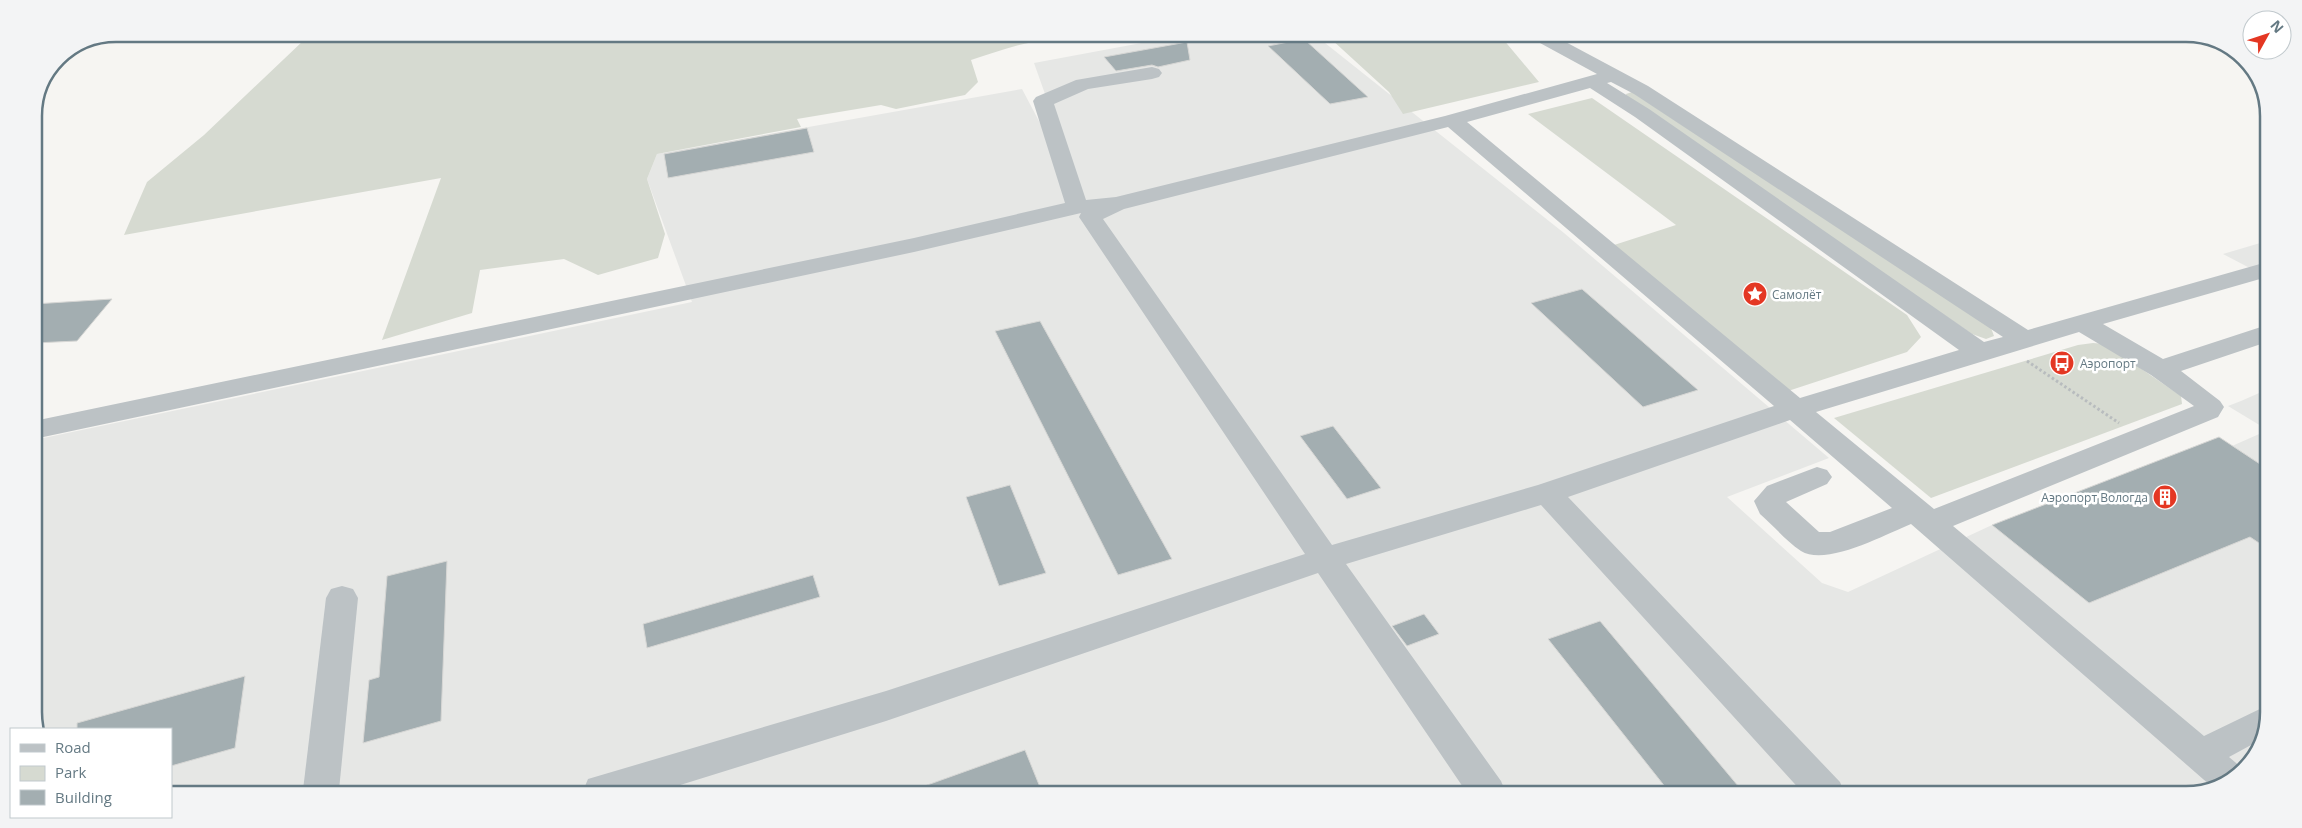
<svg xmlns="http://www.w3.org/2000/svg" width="2302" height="828" font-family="'Open Sans',sans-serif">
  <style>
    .built { fill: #e6e7e5 }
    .green { fill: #d6dad1 }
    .building { fill: #a3aeb1; stroke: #d7d7d5 }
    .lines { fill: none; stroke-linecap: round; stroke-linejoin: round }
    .path { stroke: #b8bcbe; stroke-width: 3; stroke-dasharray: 2.5 2.5; stroke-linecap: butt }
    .minor { fill: #bcc2c5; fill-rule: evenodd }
    .labels { text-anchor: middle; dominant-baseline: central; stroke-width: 5; stroke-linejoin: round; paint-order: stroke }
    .poi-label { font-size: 12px; fill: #647983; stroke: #fff; text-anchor: start }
    .rim { fill: none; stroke: #647983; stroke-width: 2.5 }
  </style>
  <rect width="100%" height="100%" fill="#f6f5f2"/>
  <g class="built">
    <polygon points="1163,39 1320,39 1564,233 1829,458 1727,497 1822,583 1848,592 1992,525 2219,437 2232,446 2266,431 2264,738 2236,777 2185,794 171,790 171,729 39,729 34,717 34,440 692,302 647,179 657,154 1022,89 1087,212 1034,63"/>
    <polygon points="2267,241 2267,277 2223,254"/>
    <polygon points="2266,390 2266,429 2228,406 2241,401"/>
  </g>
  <g class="green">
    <path d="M1097,39C1081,42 1067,40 1051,40C1024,41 996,52 971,60L978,82L965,95L896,109L881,105L797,119L801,127L657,154L647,179L665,234L658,258L598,275L564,259L480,270L472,313L382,340L441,178L124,235L147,182L204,135L304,40Z"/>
    <polygon points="1331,39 1503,39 1539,82 1403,114 1389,92"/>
    <polygon points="1632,92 1991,328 1994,336 1986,339 1972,334 1627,99 1626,94"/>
    <polygon points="1592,98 1907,315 1921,337 1907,352 1785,392 1611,246 1676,225 1528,114"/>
    <polygon points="2093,343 2105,344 2181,396 2182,404 1931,498 1834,418 2078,345"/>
  </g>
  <g class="building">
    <polygon points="1304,39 1368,97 1330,104 1268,46"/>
    <polygon points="1187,42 1190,60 1158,67 1152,65 1116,71 1104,57"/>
    <polygon points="807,128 814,152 668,178 664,154"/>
    <polygon points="1582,289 1698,390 1643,407 1531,303"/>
    <polygon points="112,299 77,341 34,343 34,304"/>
    <polygon points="1040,321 1172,559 1118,575 995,331"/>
    <polygon points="1333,426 1381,488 1347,499 1300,436"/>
    <polygon points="2219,437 2266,468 2265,547 2250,537 2089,603 1992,525"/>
    <polygon points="1010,485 1046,573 999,586 966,497"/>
    <polygon points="447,561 441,721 363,743 369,680 379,677 387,576"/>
    <polygon points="813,575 820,597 647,648 643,624"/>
    <polygon points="1424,614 1439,634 1407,646 1392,626"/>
    <polygon points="1600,621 1744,793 1670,793 1548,639"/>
    <polygon points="245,676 235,748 171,766 171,729 77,729 77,723"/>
    <polygon points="1025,750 1042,792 917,792 916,789"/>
  </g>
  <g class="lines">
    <polyline class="path" points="2027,361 2119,423"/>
    <g class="minor">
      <path d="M1538,39H1560L1648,86L2028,330L2267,262V277L2103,324L2163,359L2267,325V342L2181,371L2220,401L2224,407L2218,417L1953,526L2204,736L2264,707V738L2229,757L2242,768L2236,777L2211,786L1911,524C1886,534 1826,567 1801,551C1786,541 1773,525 1760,514L1754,501L1767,486L1817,467L1827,470L1832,477L1827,484L1786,502L1819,532H1830L1892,508L1790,420L1568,497L1840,782L1845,794L1803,793L1541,505L1346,564L1501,781L1506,793H1467L1318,573L886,721L661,791H583L588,779L886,691L1305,554L1079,217L1081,213L914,252L34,439V421L914,238L1065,203L1033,101L1036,97L1076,80L1152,67L1159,69L1162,73L1159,77L1152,79L1088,89L1054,104L1086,200L1116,197L1445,116L1597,74L1540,43ZM1611,82L1634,94L2003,337L1984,342L1649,109L1607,83ZM1590,88L1635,117L1959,350L1800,398L1467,122ZM1448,127L1774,406L1538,485L1332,545L1103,219L1124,209ZM2079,332L2151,375L2194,406L1934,509L1816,412Z"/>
      <polygon points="342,586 353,589 358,598 339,790 303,790 326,598 331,589"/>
    </g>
  </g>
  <defs>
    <symbol id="sight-disc" viewBox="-11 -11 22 22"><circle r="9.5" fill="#e43723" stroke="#fff"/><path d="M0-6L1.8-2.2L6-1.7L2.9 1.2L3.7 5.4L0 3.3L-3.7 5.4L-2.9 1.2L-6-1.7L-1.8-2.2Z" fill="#fff"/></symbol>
    <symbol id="bus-disc" viewBox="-11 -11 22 22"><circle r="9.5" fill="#e43723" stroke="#fff"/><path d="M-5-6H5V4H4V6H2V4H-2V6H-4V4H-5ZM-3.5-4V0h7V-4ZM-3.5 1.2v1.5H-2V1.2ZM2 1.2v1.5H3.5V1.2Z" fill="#fff"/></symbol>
    <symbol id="building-disc" viewBox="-11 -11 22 22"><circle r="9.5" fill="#e43723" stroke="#fff"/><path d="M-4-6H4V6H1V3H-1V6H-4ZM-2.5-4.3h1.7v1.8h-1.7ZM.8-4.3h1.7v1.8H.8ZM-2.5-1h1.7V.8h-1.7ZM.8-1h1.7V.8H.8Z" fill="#fff"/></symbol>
  </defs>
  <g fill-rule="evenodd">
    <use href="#sight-disc" x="1741" y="280" width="28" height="28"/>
    <use href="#bus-disc" x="2048" y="349" width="28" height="28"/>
    <use href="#building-disc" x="2151" y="483" width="28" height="28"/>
  </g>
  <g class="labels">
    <g class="poi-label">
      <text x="1772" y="294">Самолёт</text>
      <text x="2080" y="363">Аэропорт</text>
      <text x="2148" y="497" text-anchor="end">Аэропорт Вологда</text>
    </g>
  </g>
  <path d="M0 0H2302V828H0ZM116 42H2186A74 74 0 0 1 2260 116V712A74 74 0 0 1 2186 786H116A74 74 0 0 1 42 712V116A74 74 0 0 1 116 42Z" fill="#f3f4f5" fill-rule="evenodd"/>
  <path class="rim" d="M116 42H2186A74 74 0 0 1 2260 116V712A74 74 0 0 1 2186 786H116A74 74 0 0 1 42 712V116A74 74 0 0 1 116 42Z"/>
  <rect x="10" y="728" width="162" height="90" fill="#ffffff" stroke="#c1c9cd"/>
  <rect x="20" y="744" width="25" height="8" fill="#bcc2c5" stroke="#c1c9cd"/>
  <text x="55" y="753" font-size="15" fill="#647983">Road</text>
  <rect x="20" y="766" width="25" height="15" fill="#d6dad1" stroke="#c1c9cd"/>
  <text x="55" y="778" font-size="15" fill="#647983">Park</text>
  <rect x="20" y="790" width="25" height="15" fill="#a3aeb1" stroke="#c1c9cd"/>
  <text x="55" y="803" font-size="15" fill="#647983">Building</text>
  <g transform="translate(2267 35) rotate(50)"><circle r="24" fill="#ffffff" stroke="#c1c9cd"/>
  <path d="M0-4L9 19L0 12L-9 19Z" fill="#e43723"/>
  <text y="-8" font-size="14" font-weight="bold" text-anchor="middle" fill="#647983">N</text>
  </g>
</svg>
